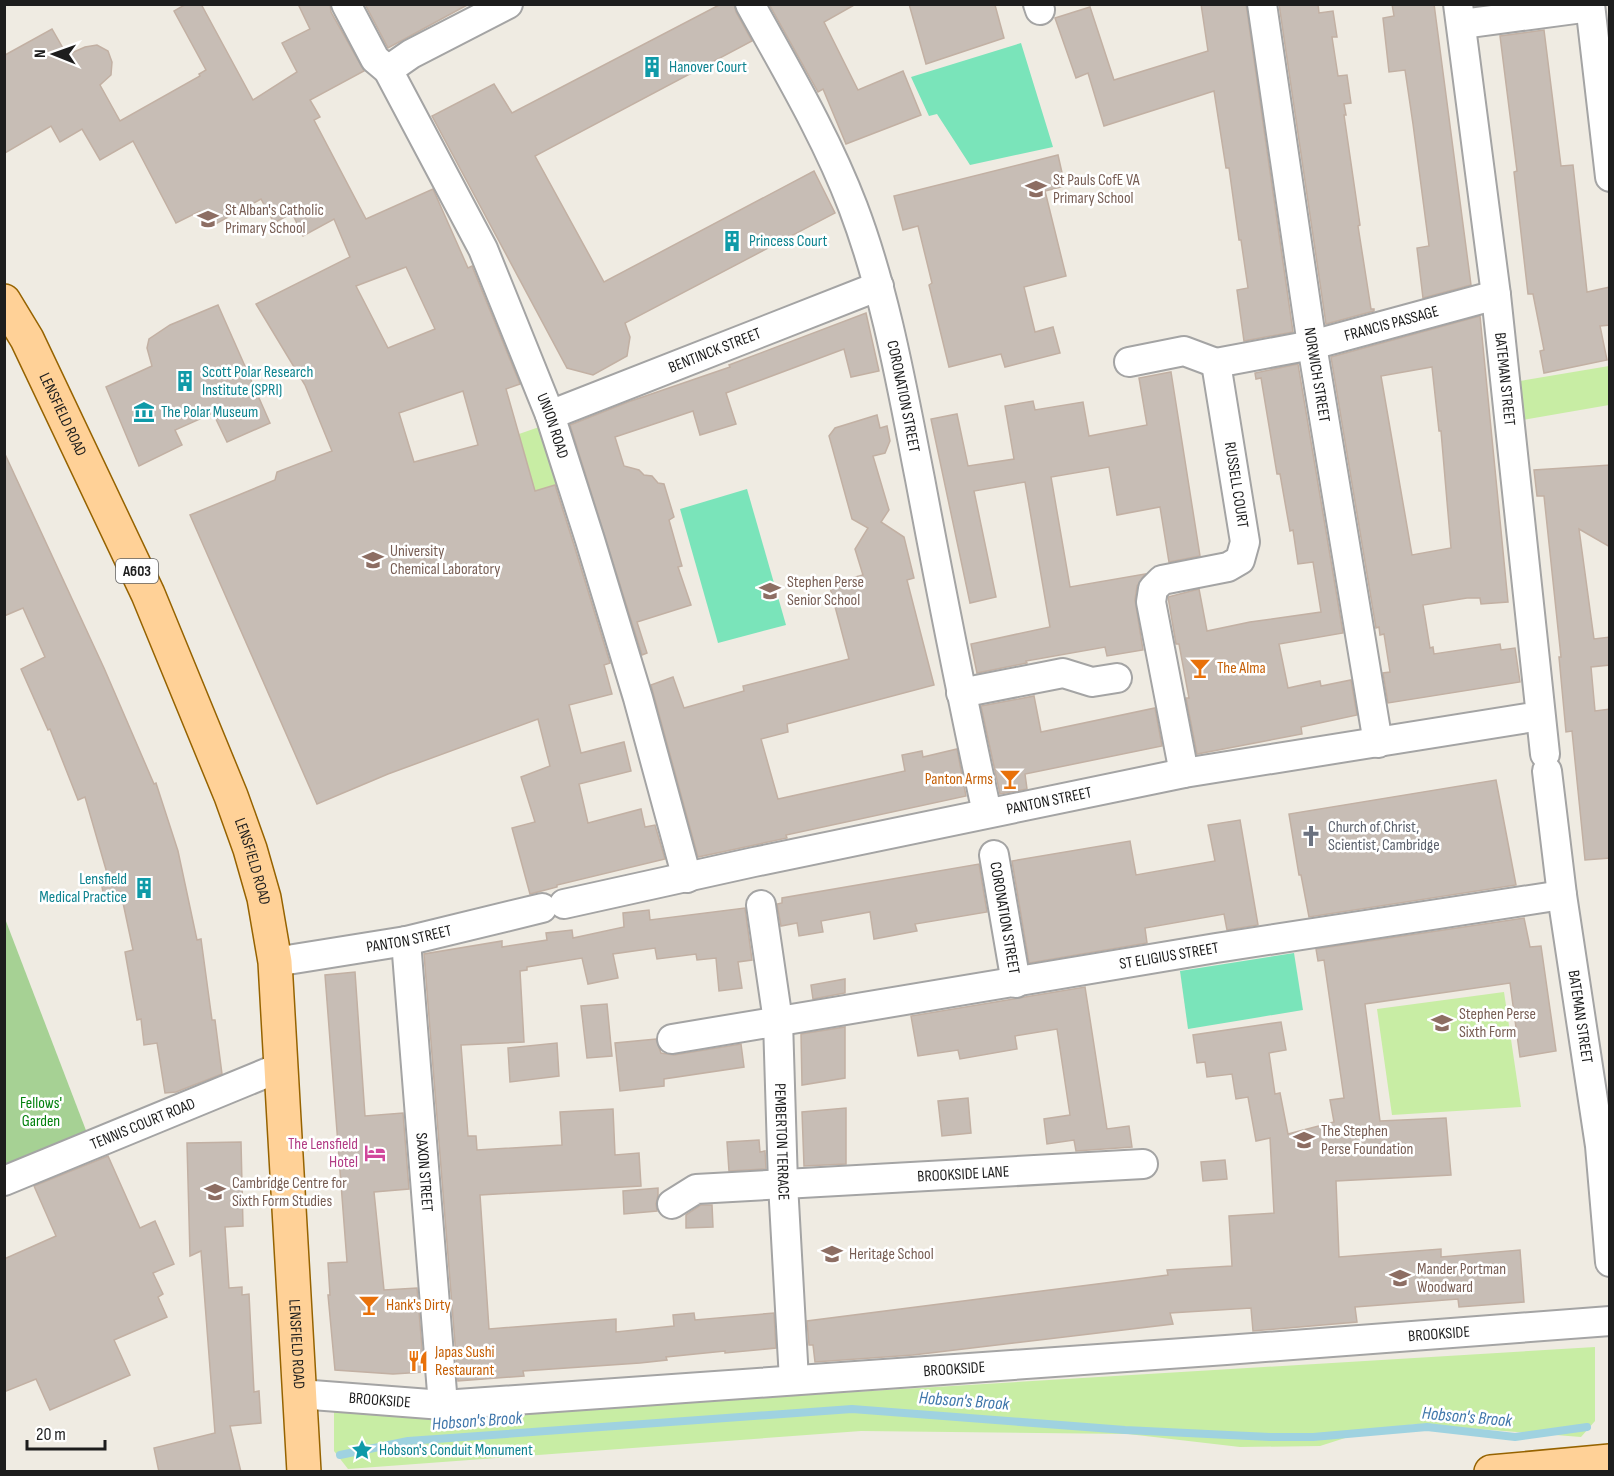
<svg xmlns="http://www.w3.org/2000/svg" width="1614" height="1476" font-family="'Sofia Sans Condensed',sans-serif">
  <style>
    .grass { fill: #c8eda4 }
    .forest { fill: #a6d194 }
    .pitch { fill: #7ae4ba }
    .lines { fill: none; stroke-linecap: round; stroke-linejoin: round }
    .stream { stroke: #9fd2e0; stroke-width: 8 }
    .building { fill: #c7bdb5; stroke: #c2b0a3; stroke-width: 1.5; fill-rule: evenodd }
    .minor-casing { stroke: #a4a4a4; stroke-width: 32 }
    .primary-casing { stroke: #966300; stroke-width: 36 }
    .minor { stroke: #fff; stroke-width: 28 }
    .primary { stroke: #ffd197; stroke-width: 33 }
    .labels { text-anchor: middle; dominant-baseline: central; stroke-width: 5; stroke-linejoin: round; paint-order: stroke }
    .shield { fill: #fff; stroke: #616161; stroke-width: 1.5 }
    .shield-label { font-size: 15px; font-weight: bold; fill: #1d1d1d }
    .culture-label { font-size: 16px; fill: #0d838f; stroke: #fff; text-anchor: start }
    .education-label { font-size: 16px; fill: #785e54; stroke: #fff; text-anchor: start }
    .street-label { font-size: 16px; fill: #1d1d1d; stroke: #fff }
    .food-label { font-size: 16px; fill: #c56008; stroke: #fff; text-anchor: start }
    .worship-label { font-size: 16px; fill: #5b616d; stroke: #fff; text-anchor: start }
    .park-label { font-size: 16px; fill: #04820e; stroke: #fff }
    .hotel-label { font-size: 16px; fill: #b23c85; stroke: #fff; text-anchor: end }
    .water-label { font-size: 18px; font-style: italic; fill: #4077ab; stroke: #fff }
  </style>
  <rect width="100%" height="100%" fill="#efebe2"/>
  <g class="grass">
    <polygon points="1609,366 1609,405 1517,421 1514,382"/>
    <polygon points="542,426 558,484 535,491 519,434"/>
    <polygon points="1504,992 1521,1107 1392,1115 1377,1009"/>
    <polygon points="1595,1347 1595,1421 1581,1437 1416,1424 1367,1431 1320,1446 1240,1447 1128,1434 861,1431 348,1469 334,1451 334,1412 441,1417"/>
  </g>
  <polygon class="forest" points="4,916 87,1133 4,1168"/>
  <g class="pitch">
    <polygon points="1021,43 1053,147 970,165 937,114 929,116 911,77"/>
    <polygon points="747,489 786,625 718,643 680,509"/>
    <polygon points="1294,953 1303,1010 1188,1029 1180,971"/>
  </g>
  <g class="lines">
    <polyline class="stream" points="340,1455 408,1441 852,1409 1125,1430 1270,1437 1313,1437 1427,1427 1515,1437 1587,1427"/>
  </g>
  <g class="building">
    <path d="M186,4H201L253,100L297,72L282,43L310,29L298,4H330L331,12L364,71L310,100L320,117L314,120L366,219L433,189L468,268L472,266L520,384L506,389L535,491L555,485L574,545L610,663L604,665L612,694L569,705L581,753L624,742L631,771L579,784L588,823L641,809L645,827L655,825L665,859L557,885V887L530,894L512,828L535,822L521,777L550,766L538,719L388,774L317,804L190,515L275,480L277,472L332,451L305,385L256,304L350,257L334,219L303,236L292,213L274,223L261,199L210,227L200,211L176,223L133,141L100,160L82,129L60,142L51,126L5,153V55L52,29L67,55L85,47L97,45L108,51L112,62L111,75L100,85L120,121L200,76L199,74L206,70L174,11ZM406,267L435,329L388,348L356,286ZM463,391L478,445L414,462L399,413Z"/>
    <polygon points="365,4 469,4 388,48"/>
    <polygon points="721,4 734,4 736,12 752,41 535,156 604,282 814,171 835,213 625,323 630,337 627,356 593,375 567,368 432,116 494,84 512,113"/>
    <polygon points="769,4 856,4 824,22 858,90 903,71 921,115 846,144 823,89 818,92"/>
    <polygon points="909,4 995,5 1004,38 926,64"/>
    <polygon points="1201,4 1246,4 1293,332 1244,341 1237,290 1248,288 1241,240 1239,240 1229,168 1226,168 1214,91 1104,126 1088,73 1076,78 1055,18 1090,7 1114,80 1208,51"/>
    <polygon points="1279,4 1318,4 1319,13 1333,11 1337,37 1332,37 1338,76 1347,75 1351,103 1344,104 1346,115 1344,115 1360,225 1358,226 1371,309 1374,309 1374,311 1326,324"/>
    <polygon points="1392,4 1434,4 1471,285 1423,298 1417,248 1429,246 1413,124 1405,70 1389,72 1383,18 1394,16"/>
    <polygon points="1544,30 1561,166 1573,165 1587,292 1610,287 1610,325 1600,326 1607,360 1544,373 1540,351 1544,350 1533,294 1528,294 1514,172 1517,171 1500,36"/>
    <polygon points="1058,155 1065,186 1045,191 1066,276 1024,287 1035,332 1053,327 1060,353 1005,367 1001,354 949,367 929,285 932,283 918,226 903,230 894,196"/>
    <polygon points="218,305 270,423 227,442 213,413 175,430 182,445 139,466 106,387 152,366 147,348 149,339 170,325"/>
    <polygon points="866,313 879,371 851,377 844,349 726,393 736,424 700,435 693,411 615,437 624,466 639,470 644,475 652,476 658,483 664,484 674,517 669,520 682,566 678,567 691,605 637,622 647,653 642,655 570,425 628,402 730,367 729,365"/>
    <path d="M1480,316L1508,602L1481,604L1480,598H1467L1423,605L1430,648L1433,647L1434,654L1500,644L1501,650L1515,648L1520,682L1388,703L1383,673L1390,672L1384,634L1380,635L1379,627L1376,628L1331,357ZM1432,367L1439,431H1441L1451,548L1412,555L1381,376Z"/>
    <polygon points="1298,364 1343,633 1279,644 1288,688 1320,681 1321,686 1351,680 1357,715 1301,727 1302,734 1197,754 1186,698 1189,698 1179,644 1176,644 1168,597 1199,589 1207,631 1250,622 1321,612 1313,562 1298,564 1293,530 1290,531 1280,474 1277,474 1261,378 1256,379 1255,373"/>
    <polygon points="1171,372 1200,556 1169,562 1160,507 1117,515 1109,467 1051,477 1070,587 1145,574 1137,586 1135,600 1143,650 1107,656 1105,647 1026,661 1027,663 977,673 971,644 1050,627 1025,482 974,491 996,597 970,603 931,419 957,414 968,466 1014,459 1005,406 1033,401 1035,410 1083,402 1089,436 1147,425 1139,378"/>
    <polygon points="877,415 880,428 887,426 890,441 885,453 873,456 889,510 881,522 904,537 914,578 907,580 934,685 787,724 788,732 761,739 778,799 905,771 902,755 922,751 923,757 957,749 966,796 786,835 787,838 698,857 651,685 673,677 684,708 744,691 743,686 849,659 829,584 863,575 855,549 868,528 852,519 829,436 835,428"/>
    <polygon points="4,452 104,668 154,784 156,783 178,851 197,940 201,939 212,1020 215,1020 222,1074 176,1092 165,1093 157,1043 144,1045 141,1019 137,1020 125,952 133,950 122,898 105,902 101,882 109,880 85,797 78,800 50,729 48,730 21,669 45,657 23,608 4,616"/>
    <polygon points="1610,465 1610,547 1579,529 1594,639 1610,637 1610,665 1591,667 1595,711 1610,709 1610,858 1585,860 1572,731 1566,732 1559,657 1561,657 1544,496 1537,496 1534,470"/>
    <polygon points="1034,696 1041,732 1155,708 1162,746 1025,774 1027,789 1000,794 981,706"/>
    <polygon points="1496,780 1516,885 1309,917 1301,875 1299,875 1289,814"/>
    <polygon points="1240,820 1258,925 1227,930 1224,914 1145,928 1147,943 1029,963 1012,861 1130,841 1136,875 1215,861 1208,825"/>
    <polygon points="979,864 987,912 915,924 917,931 874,939 870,912 821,921 823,932 799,936 797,923 781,926 777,904 782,903 782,898"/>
    <polygon points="745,908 752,960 738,962 742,988 719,991 716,958 697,960 696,954 657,959 655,948 613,954 618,978 588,984 582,958 527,967 527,970 520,971 524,1042 461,1045 468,1136 476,1136 477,1150 562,1145 560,1112 613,1109 615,1155 639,1153 641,1186 480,1195 489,1329 616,1319 616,1332 674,1326 673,1315 694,1313 695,1320 774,1313 776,1348 725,1353 725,1351 666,1357 667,1360 640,1363 523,1371 524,1376 458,1381 424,954 502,941 502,947 547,940 546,933 572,930 573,938 624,927 623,913 649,910 650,920"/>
    <polygon points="1524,918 1530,947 1541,946 1556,1051 1520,1057 1510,983 1365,1004 1380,1121 1446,1118 1451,1175 1336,1181 1339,1257 1441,1249 1441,1257 1520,1250 1524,1302 1459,1307 1458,1299 1355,1307 1357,1322 1253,1331 1251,1308 1170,1313 1173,1324 913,1355 815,1362 813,1345 809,1345 807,1321 1168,1275 1167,1270 1232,1266 1229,1216 1274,1213 1270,1138 1256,1141 1248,1097 1236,1099 1232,1074 1207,1077 1205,1062 1197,1063 1193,1035 1281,1022 1286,1050 1269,1053 1275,1094 1280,1093 1288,1134 1334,1122 1330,1100 1344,1098 1324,960 1318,961 1316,949"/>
    <polygon points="355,972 365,1116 403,1113 409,1189 374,1192 384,1290 417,1288 424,1372 393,1374 335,1370 328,1295 330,1295 328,1263 347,1262 325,975"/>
    <polygon points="845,979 845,993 813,999 811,985"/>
    <polygon points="1085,987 1107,1129 1129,1126 1132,1147 1076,1151 1074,1140 1047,1144 1044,1119 1070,1115 1057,1029 1015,1036 1017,1049 960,1059 958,1050 918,1056 911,1016"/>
    <polygon points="607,1004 612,1056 587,1058 581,1006"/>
    <polygon points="845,1027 845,1078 802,1085 801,1034"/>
    <polygon points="656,1039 661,1053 674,1055 741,1044 744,1067 664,1079 664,1086 620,1091 615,1043"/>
    <polygon points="557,1043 559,1076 510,1082 508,1048"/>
    <polygon points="968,1098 971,1133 942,1136 938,1101"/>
    <polygon points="846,1108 846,1164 804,1166 802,1112"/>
    <polygon points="759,1140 760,1152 765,1151 766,1169 729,1171 727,1142"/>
    <polygon points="241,1142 243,1226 225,1227 229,1288 242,1287 242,1295 249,1294 254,1392 259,1391 261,1423 230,1426 241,1472 159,1472 154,1448 215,1433 201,1251 190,1256 187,1143"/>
    <polygon points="108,1156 140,1228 155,1221 174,1264 153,1273 163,1294 158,1297 167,1317 114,1340 130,1375 50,1410 36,1379 4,1392 4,1259 56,1236 34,1186"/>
    <polygon points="1225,1160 1227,1179 1203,1181 1201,1162"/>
    <polygon points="658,1188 658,1195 656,1204 657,1211 624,1214 623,1191"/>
    <polygon points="701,1205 712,1205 713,1227 686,1228 686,1215"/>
  </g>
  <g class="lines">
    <defs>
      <g id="minor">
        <path id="s1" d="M346,4L375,59L388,70L483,249L550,415L590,540L638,698L687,878"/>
        <path id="s2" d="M750,4C787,71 826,136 853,207C886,294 902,388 920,479C941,591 963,702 987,813"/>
        <polyline points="1038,4 1040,10"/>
        <path id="s3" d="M1262,4L1312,345L1378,743"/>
        <path id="s4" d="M1458,4L1496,295L1545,754"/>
        <polyline points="1590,4 1610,177"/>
        <polyline points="1462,24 1590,7"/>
        <polyline points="388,70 411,54 508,4"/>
        <polyline points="1129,362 1184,351 1216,363"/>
        <path id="s5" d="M1216,363L1312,345L1496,295"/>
        <path id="s6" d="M550,415L879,286"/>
        <polyline points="961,693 1063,673 1092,682 1117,678"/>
        <path id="s7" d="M1547,771L1562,895L1600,1146L1610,1262"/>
        <polyline points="1184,773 1151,602 1153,589 1162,580 1228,567 1240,560 1245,542 1216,363"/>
        <path id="s8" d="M994,855L1016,983"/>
        <path id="s9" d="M564,904L754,862L1184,773L1540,716"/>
        <path id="s10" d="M761,905L778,1021L783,1184L794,1380"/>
        <path id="s11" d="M406,941L443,1405"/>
        <path id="s12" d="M275,962L406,941L542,908"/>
        <path id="s13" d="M672,1039L1216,948L1562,895"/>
        <path id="s14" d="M4,1181L281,1067"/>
        <path id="s15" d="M672,1204L696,1189L1143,1164"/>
        <path id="s16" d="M299,1394L443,1405L1226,1350L1610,1321"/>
      </g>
      <g id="primary">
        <path id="s17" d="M4,301L27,339L148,594L231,796L250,849L264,898L275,962L304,1472"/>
        <polyline points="1491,1472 1610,1461"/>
      </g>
    </defs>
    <use href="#minor" class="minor-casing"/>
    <use href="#primary" class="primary-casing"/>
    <use href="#minor" class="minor"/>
    <use href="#primary" class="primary"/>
  </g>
  <defs>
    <symbol id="building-bare" viewBox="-9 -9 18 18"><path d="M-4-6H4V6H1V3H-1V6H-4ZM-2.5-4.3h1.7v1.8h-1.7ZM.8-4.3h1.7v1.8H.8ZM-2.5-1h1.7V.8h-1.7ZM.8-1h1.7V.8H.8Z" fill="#0f9aa8" stroke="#fff" stroke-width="2.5" paint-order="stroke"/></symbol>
    <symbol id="school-bare" viewBox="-9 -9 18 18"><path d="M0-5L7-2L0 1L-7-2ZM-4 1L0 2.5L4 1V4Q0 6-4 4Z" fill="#8d6e63" stroke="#fff" stroke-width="2.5" paint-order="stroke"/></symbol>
    <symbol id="museum-bare" viewBox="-9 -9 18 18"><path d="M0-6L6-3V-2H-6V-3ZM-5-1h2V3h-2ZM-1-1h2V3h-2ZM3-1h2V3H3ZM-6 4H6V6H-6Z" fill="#0f9aa8" stroke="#fff" stroke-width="2.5" paint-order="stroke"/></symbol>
    <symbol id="university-bare" viewBox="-9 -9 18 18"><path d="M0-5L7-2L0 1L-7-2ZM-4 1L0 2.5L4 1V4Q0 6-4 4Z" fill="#8d6e63" stroke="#fff" stroke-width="2.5" paint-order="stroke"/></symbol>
    <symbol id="bar-bare" viewBox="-9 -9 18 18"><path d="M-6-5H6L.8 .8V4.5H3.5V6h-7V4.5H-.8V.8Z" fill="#e8710a" stroke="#fff" stroke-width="2.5" paint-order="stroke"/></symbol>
    <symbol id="church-bare" viewBox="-9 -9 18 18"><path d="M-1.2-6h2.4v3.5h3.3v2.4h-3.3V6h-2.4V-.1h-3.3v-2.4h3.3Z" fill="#6b7280" stroke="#fff" stroke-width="2.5" paint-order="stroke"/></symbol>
    <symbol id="hotel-bare" viewBox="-9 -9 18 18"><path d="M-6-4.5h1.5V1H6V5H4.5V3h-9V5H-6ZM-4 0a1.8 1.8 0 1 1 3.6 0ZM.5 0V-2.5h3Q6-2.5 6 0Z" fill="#d1479c" stroke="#fff" stroke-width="2.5" paint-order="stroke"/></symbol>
    <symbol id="restaurant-bare" viewBox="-9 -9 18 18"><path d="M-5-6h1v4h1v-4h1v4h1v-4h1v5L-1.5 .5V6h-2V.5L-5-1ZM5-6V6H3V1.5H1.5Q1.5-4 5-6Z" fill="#e8710a" stroke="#fff" stroke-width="2.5" paint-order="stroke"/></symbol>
    <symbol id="sight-bare" viewBox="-9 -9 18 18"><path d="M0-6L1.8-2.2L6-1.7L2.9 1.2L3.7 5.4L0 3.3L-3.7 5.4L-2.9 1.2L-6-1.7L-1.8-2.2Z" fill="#0f9aa8" stroke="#fff" stroke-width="2.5" paint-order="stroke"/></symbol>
  </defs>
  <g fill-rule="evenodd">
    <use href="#building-bare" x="637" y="52" width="30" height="30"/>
    <use href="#school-bare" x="1021" y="174" width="30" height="30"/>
    <use href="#school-bare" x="193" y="204" width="30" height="30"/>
    <use href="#building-bare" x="717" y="226" width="30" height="30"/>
    <use href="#building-bare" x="170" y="366" width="30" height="30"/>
    <use href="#museum-bare" x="129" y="397" width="30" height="30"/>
    <use href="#university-bare" x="358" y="545" width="30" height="30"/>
    <use href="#school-bare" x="755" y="576" width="30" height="30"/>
    <use href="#bar-bare" x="1185" y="653" width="30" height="30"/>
    <use href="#bar-bare" x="995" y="764" width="30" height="30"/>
    <use href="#church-bare" x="1296" y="821" width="30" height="30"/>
    <use href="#building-bare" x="129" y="873" width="30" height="30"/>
    <use href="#school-bare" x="1427" y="1008" width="30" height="30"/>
    <use href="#school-bare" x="1289" y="1125" width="30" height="30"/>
    <use href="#hotel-bare" x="360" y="1138" width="30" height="30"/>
    <use href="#university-bare" x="200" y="1177" width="30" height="30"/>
    <use href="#school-bare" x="817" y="1239" width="30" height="30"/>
    <use href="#school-bare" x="1385" y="1263" width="30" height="30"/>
    <use href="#bar-bare" x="354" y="1290" width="30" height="30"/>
    <use href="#restaurant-bare" x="403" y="1346" width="30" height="30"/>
    <use href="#sight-bare" x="347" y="1435" width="30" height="30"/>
  </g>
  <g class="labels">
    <rect class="shield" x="116" y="559" width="42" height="24" rx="4.5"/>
    <g class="shield-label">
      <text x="137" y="571">A603</text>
    </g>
    <g class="culture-label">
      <text x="669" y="67">Hanover Court</text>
      <text x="749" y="241">Princess Court</text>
      <text x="202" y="372">Scott Polar Research<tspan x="202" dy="18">Institute (SPRI)</tspan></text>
      <text x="161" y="412">The Polar Museum</text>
      <text x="127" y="879" text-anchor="end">Lensfield<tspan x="127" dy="18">Medical Practice</tspan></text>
      <text x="379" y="1450">Hobson's Conduit Monument</text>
    </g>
    <g class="education-label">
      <text x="1053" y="180">St Pauls CofE VA<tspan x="1053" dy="18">Primary School</tspan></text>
      <text x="225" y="210">St Alban's Catholic<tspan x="225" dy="18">Primary School</tspan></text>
      <text x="390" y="551">University<tspan x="390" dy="18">Chemical Laboratory</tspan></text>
      <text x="787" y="582">Stephen Perse<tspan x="787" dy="18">Senior School</tspan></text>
      <text x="1459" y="1014">Stephen Perse<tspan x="1459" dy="18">Sixth Form</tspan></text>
      <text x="1321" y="1131">The Stephen<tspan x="1321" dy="18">Perse Foundation</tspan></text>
      <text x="232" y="1183">Cambridge Centre for<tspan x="232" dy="18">Sixth Form Studies</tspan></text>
      <text x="849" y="1254">Heritage School</text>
      <text x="1417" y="1269">Mander Portman<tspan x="1417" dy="18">Woodward</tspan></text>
    </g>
    <g class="street-label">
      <text stroke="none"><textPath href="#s5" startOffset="180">FRANCIS PASSAGE</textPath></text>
      <text stroke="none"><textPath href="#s6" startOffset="177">BENTINCK STREET</textPath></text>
      <text stroke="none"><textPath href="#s3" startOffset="375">NORWICH STREET</textPath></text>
      <text stroke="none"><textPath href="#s4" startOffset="378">BATEMAN STREET</textPath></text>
      <text stroke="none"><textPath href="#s2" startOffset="424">CORONATION STREET</textPath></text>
      <text stroke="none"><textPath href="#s17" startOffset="128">LENSFIELD ROAD</textPath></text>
      <text stroke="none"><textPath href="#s1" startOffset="472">UNION ROAD</textPath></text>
      <text transform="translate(1236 485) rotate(81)">RUSSELL COURT</text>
      <text stroke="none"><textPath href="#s9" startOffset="496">PANTON STREET</textPath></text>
      <text stroke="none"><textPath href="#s17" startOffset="614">LENSFIELD ROAD</textPath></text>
      <text stroke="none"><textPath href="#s8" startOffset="64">CORONATION STREET</textPath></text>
      <text stroke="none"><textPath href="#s12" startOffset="136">PANTON STREET</textPath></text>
      <text stroke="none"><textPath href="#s13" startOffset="504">ST ELIGIUS STREET</textPath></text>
      <text stroke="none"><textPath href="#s7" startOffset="248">BATEMAN STREET</textPath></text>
      <text stroke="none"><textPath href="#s14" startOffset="150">TENNIS COURT ROAD</textPath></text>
      <text stroke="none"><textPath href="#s10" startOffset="238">PEMBERTON TERRACE</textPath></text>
      <text stroke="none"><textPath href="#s11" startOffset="232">SAXON STREET</textPath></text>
      <text stroke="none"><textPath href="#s15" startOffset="296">BROOKSIDE LANE</textPath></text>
      <text stroke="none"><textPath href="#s16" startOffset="1143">BROOKSIDE</textPath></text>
      <text stroke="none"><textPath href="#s17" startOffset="1100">LENSFIELD ROAD</textPath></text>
      <text stroke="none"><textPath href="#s16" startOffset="657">BROOKSIDE</textPath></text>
      <text stroke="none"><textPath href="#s16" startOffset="81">BROOKSIDE</textPath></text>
    </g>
    <g class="food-label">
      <text x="1217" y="668">The Alma</text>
      <text x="993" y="779" text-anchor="end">Panton Arms</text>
      <text x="386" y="1305">Hank's Dirty</text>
      <text x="435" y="1352">Japas Sushi<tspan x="435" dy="18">Restaurant</tspan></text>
    </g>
    <g class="worship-label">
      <text x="1328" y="827">Church of Christ,<tspan x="1328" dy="18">Scientist, Cambridge</tspan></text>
    </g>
    <g class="park-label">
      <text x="41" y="1103">Fellows'<tspan x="41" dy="18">Garden</tspan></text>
    </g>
    <g class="hotel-label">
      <text x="358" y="1144">The Lensfield<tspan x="358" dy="18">Hotel</tspan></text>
    </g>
    <g class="water-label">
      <text transform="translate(964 1401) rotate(4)">Hobson's Brook</text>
      <text transform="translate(1467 1417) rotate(5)">Hobson's Brook</text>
      <text transform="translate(477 1421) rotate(-4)">Hobson's Brook</text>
    </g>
  </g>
  <rect width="1614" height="1476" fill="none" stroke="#1d1d1d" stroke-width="12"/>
  <g transform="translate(54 54) rotate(271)" stroke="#ffffff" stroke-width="4.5" paint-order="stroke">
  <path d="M0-4.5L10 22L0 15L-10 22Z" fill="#1d1d1d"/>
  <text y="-9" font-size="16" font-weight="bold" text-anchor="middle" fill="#1d1d1d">N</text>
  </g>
  <path d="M27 1440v9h78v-9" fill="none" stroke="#1d1d1d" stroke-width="3"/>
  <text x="36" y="1440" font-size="18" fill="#1d1d1d" stroke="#ffffff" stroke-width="4.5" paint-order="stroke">20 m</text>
</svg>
